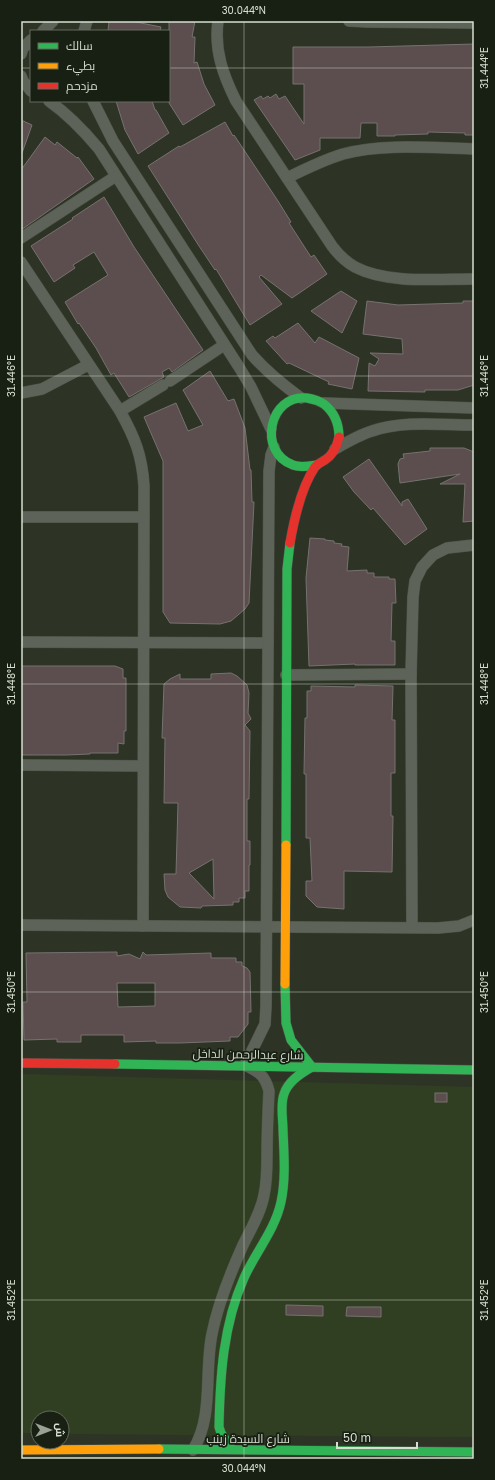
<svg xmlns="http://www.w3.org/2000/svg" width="495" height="1480" font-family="'Golos Text',Cairo,sans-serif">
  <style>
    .built { fill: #303f22 }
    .building { fill: #5c4d4e; stroke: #76726e; fill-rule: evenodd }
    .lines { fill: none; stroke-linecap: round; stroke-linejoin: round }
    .street-casing { stroke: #4b5145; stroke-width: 12 }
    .fast-casing { stroke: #4b5145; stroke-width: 10 }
    .slow-casing { stroke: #4b5145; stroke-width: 10 }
    .jam-casing { stroke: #4b5145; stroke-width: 10 }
    .street { stroke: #5d6358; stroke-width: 11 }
    .fast { stroke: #30b455; stroke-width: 9 }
    .slow { stroke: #ff9f0a; stroke-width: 9 }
    .jam { stroke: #e5322d; stroke-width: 9 }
    .ticks { fill: none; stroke: #d5decf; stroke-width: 1; stroke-opacity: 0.45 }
    .labels { text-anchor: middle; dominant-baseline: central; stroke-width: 3.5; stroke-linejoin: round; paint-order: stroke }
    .street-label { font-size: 12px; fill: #d5decf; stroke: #181f13 }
    .neatline { fill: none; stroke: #d5decf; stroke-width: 1.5 }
    .ticks-label { font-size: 10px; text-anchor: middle; fill: #d5decf }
  </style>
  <rect width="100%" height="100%" fill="#2d3426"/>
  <polygon class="built" points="21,1074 474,1087 474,1437 62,1434 62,1418 38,1418 38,1433 21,1433"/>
  <g class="building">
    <polygon points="109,21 131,21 161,27 160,31 108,31"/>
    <polygon points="169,21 195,21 192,37 195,37 194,63 197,62 204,84 215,105 183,125 169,103"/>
    <polygon points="474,44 474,135 465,135 465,133 428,132 428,134 395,135 395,136 377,136 377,123 361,123 360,138 320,138 320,150 295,160 254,100 261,96 263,99 268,96 270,98 276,94 279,99 285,96 304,124 304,84 293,84 293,47 369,47"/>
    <polygon points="116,101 152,101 155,110 156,110 169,133 138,154 125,130"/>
    <polygon points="21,120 32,125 22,153 21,153"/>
    <polygon points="225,122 233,136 234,135 278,201 291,222 289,223 311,257 314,255 327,274 292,298 261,275 259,277 282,304 250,325 216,269 215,270 199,246 148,166 179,146 180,147"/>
    <polygon points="45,137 55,145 57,142 77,158 78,157 94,179 21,230 21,170"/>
    <polygon points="104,197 134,247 203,350 172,372 169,368 162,372 164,377 129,397 114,373 111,375 96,348 79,323 78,324 65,302 108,275 94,252 73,265 75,268 54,282 31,246 73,219 72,218"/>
    <polygon points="341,291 357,301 342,333 311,311"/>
    <polygon points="367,301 398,305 463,303 463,301 474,301 474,385 458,390 425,390 425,392 368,391 369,363 375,366 379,359 370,353 403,354 402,339 363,334"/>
    <polygon points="298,323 315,343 319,337 359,358 352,389 328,384 329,382 289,363 287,364 266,341 273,336 275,338"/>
    <polygon points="210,371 228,401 234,399 245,428 250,470 251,470 252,502 254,502 249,603 245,609 231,621 220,624 170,623 163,612 163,461 144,417 176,403 188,431 203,425 183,390"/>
    <polygon points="430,448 464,448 474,452 474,521 463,522 465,484 440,484 460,474 400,483 398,464 400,459 404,458 403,454 430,451"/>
    <polygon points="369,459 402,506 402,502 408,499 427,529 405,545 373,508 371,510 354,492 343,477"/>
    <polygon points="310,538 325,539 325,540 334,541 334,543 342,544 341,546 349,547 347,571 367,570 367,573 374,573 374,577 389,577 389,579 395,579 396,603 392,603 391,641 395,641 395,665 355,665 355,664 309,666 306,578"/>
    <polygon points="21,666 115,666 123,669 123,678 126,678 126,731 124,731 124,744 118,743 118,753 90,753 90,754 66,755 21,755"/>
    <path d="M231,673L237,676L247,685L249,693L248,713L251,719L245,725L250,731L249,799H247V841H250V865H249V891H245V898H239V902H233V905L202,906L201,908L180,907L168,897L165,890L164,874H176L178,803H164L165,738H162L164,684L170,679L180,674V679H211V674ZM213,859L214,899L189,873Z"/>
    <polygon points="355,685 393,686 392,720 395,720 395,773 391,773 391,816 393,816 392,872 344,871 344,909 317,907 306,896 306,881 312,881 310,838 306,838 306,774 304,774 305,718 307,718 307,691 311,691 311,686 355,687"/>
    <path d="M117,952V956L129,954L140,959L143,952L146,955L211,953V958H236V962H242V966L247,968L250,972L251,1012H248V1024L238,1037H230V1041L180,1043H156V1041L124,1042V1035H81V1042H57V1039L24,1040L23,1002H27L26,953ZM117,983H155V1006L118,1007Z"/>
    <rect x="435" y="1093" width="12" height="9"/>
    <polygon points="286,1305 323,1306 323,1316 286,1315"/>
    <polygon points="347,1307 381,1307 381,1317 346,1316"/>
  </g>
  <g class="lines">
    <defs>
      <g id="street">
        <path d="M218,21C214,50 223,75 236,101L332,246C338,254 346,262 355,267C387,284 438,279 474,279"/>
        <polyline points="349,21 368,22 474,23"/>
        <polyline points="43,31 53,21"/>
        <polyline points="84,31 87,21"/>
        <polyline points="21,54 23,48 31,40"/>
        <polyline points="21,76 23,81 31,91"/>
        <path d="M49,101C69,115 84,131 99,149L239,367L251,387L271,429"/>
        <path d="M93,101L113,141L252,355C267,372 283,385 301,398"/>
        <path d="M287,178C305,169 323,160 343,154C384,143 432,148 474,149"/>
        <polyline points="21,238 116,176"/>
        <path d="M21,262L120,411C135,438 142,455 144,486L143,926"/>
        <polyline points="170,381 224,345"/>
        <polyline points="21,393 42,389 88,365"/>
        <polyline points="324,403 474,408"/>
        <polyline points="120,411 163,385"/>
        <path d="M335,449C347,442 359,435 372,431C404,420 440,425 474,425"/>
        <polyline points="21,517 144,517"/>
        <polyline points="21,642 268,643"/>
        <polyline points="286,675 411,674"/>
        <polyline points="21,765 143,766"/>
        <polyline points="21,925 438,928 459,926 474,920"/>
        <polyline points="412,927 411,674 413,597 415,581 422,567 433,555 447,548 474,545"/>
        <path d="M193,1450C214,1416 204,1372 212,1334C218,1303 230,1274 243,1245C251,1229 261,1212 264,1195C267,1182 267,1168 267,1155C267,1134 268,1112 269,1091C265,1075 259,1072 245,1065L265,1024L266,1006L269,471L271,455L274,447"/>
      </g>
      <g id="fast">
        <path d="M317,465C309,466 300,468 293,465C257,452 269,394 307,398C313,399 319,401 324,404C334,412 339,424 339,437"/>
        <polyline points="286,845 287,569 290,543"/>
        <polyline points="115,1064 474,1070"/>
        <polyline points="159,1449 474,1452"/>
        <path d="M232,1449L221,1433L219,1427C220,1377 223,1325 244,1278C255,1253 275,1230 281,1202C286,1179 284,1154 283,1130C283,1118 280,1105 284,1094C288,1081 301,1073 312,1067L291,1040L286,1023L285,984"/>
      </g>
      <g id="slow">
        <polyline points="285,984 286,845"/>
        <polyline points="21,1450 159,1449"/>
      </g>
      <g id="jam">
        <path d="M290,543C294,520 302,486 315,467C318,463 322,462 325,460C333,455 337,446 339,437"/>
        <polyline points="21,1063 115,1064"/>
      </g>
    </defs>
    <use href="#street" class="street-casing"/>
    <use href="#fast" class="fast-casing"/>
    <use href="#slow" class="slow-casing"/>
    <use href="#jam" class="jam-casing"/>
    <use href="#street" class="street"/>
    <use href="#fast" class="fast"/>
    <use href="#slow" class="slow"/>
    <use href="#jam" class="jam"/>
  </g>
  <path class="ticks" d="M244,21V1459M21,68H31M169,68H474M21,376H474M21,684H474M21,992H474M21,1300H474"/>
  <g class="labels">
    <g class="street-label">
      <text transform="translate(248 1054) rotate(1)">شارع عبدالرحمن الداخل</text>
      <text x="248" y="1438">شارع السيدة زينب</text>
    </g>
  </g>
  <rect width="495" height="1480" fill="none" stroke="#181f13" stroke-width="44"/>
  <rect x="30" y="30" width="140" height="72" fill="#181f13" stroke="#646b5e"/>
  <rect x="38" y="43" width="20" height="6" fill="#30b455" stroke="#646b5e"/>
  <text x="66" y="50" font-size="12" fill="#d5decf">سالك</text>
  <rect x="38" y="63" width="20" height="6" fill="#ff9f0a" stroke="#646b5e"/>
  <text x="66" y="70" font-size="12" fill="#d5decf">بطيء</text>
  <rect x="38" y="83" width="20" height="6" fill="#e5322d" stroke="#646b5e"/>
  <text x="66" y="90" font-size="12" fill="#d5decf">مزدحم</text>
  <g transform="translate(50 1430) rotate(90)"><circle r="19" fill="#181f13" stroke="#646b5e"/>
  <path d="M0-3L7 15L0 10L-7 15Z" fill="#9aa294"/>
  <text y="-6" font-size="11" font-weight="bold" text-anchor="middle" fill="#d5decf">ش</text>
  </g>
  <path d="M337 1442v6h80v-6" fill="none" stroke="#d5decf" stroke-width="2"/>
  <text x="343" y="1442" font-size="12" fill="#d5decf" stroke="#181f13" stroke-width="3" paint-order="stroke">50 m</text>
  <rect x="22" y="22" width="451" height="1436" class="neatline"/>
  <g class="ticks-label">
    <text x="244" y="14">30.044°N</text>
    <text transform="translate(484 68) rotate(-90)" y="4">31.444°E</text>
    <text transform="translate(11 376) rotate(-90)" y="4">31.446°E</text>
    <text transform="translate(484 376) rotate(-90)" y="4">31.446°E</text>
    <text transform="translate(484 684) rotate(-90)" y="4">31.448°E</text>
    <text transform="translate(11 684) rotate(-90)" y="4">31.448°E</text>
    <text transform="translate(484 992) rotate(-90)" y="4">31.450°E</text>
    <text transform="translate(11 992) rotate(-90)" y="4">31.450°E</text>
    <text transform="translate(11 1300) rotate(-90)" y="4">31.452°E</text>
    <text transform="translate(484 1300) rotate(-90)" y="4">31.452°E</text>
    <text x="244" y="1472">30.044°N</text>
  </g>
</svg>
